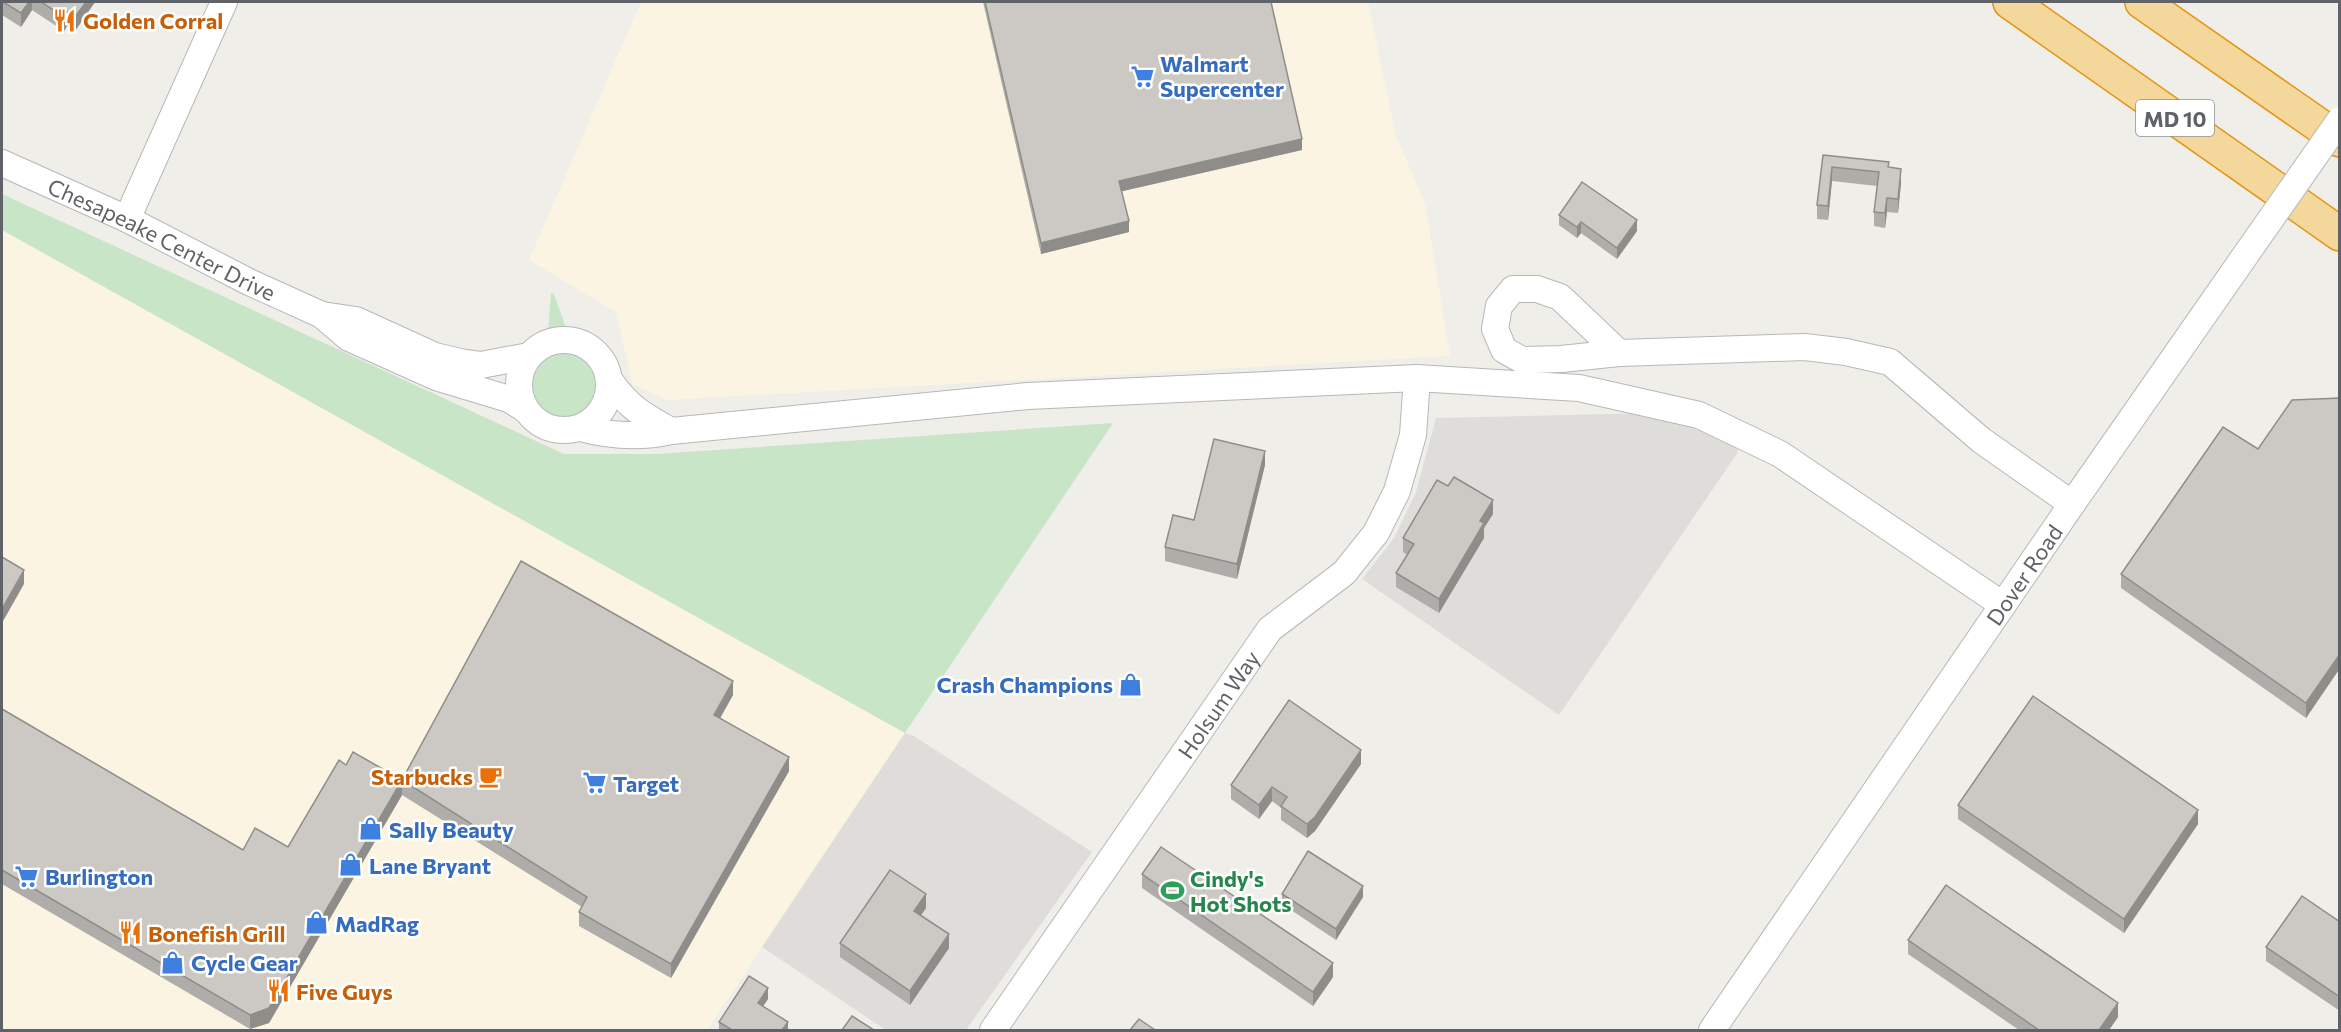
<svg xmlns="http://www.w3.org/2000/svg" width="2341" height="1032" font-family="Commissioner,sans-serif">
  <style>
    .commercial { fill: #fbf4e2 }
    .industrial { fill: #dfddda }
    .green { fill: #c9e5c7 }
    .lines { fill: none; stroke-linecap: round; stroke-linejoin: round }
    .minor-casing { stroke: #b5b8bb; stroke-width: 28 }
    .highway-casing { stroke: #e49514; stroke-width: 36 }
    .minor { stroke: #fff; stroke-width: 26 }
    .highway { stroke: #f4d79b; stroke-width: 33 }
    .minor-bridge-casing { stroke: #b5b8bb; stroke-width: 28; stroke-linecap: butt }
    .minor-bridge { stroke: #fff; stroke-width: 26 }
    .wall { fill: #afada9 }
    .shaded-wall { fill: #8f8d89 }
    .building { fill: #ccc9c4; stroke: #8f8d89; stroke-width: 1.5 }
    .labels { text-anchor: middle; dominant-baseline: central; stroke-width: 5; stroke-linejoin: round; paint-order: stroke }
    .shield { fill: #fff; stroke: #8f9295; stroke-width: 1.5 }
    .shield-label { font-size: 21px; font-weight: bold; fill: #5f6367 }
    .food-label { font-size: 22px; font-weight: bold; fill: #c56008; stroke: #fff; text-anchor: start }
    .shop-label { font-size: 22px; font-weight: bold; fill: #366cbe; stroke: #fff; text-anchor: start }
    .street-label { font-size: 22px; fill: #5f6367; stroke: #fff }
    .leisure-label { font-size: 22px; font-weight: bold; fill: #27864d; stroke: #fff; text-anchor: start }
  </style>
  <rect width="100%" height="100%" fill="#f0eee8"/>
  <g class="commercial">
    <polygon points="641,2 1368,2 1396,136 1425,203 1450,356 667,400 632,384 616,312 529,260"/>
    <polygon points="2,230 905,733 707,1030 2,1030"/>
  </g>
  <g class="industrial">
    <polygon points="1697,412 1730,427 1738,452 1559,715 1362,579 1394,538 1416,492 1436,418"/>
    <polygon points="905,733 914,736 1092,852 966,1030 886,1030 762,947"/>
  </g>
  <g class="green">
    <polygon points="2,194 564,454 656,454 1113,423 905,733 2,230"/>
    <polygon points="551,293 554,294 566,328 564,331 550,334 548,331"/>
    <circle cx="564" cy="386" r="35"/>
  </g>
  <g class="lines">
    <defs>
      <g id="minor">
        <path id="s1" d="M2,163L127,219L249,282L322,315L349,338L436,377L509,399L525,409"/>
        <polyline points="127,219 224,2"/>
        <polyline points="322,315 356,320 435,356 460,362 481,365 529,356"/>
        <circle cx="564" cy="385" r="45"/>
        <polyline points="1619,353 1560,297 1537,289 1513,289 1499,306 1495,329 1504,350 1522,360 1561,359 1619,353 1805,347 1846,352 1890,362 1981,440 2072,504"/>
        <path d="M610,381C629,408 643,415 671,431"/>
        <path d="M580,428C610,436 640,438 671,431L1028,396L1417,378L1579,388L1699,415L1780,454L2003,605"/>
        <path id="s2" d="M993,1030L1270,629L1344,573L1376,533L1397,491L1413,435L1417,378"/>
        <path id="s3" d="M1712,1030L2072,504L2247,253"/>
      </g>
      <g id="highway">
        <polyline points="2010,2 2340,234"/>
        <polyline points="2142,2 2340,140"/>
      </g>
    </defs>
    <use href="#minor" class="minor-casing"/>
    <use href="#highway" class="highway-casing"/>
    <use href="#minor" class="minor"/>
    <use href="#highway" class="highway"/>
    <defs>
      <polyline id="minor-bridge" points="2247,253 2340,120"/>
    </defs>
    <use href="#minor-bridge" class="minor-bridge-casing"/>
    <use href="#minor-bridge" class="minor-bridge"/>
  </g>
  <g class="wall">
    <polygon points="2,2 95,2 75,31 67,26 64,31 32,10 21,27 2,15"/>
    <polygon points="983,2 1271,2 1302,150 1122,191 1129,232 1041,254"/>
    <polygon points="1823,155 1889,167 1901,183 1898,213 1887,212 1885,228 1874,226 1874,212 1877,186 1832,181 1828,220 1817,219 1817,205"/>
    <polygon points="1559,215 1637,231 1617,259 1581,233 1577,238 1559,225"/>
    <polygon points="2340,398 2340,668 2306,718 2121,588 2121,574 2258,449"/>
    <polygon points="1265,465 1237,579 1165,561 1165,547 1194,520"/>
    <polygon points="1493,514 1484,528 1484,538 1439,613 1396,587 1396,573 1407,555 1403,552 1403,538"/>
    <polygon points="733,695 720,718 789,771 671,978 579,926 579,912 582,907 402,795 269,1023 250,1029 2,884 2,709 243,850 288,847 346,765 402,780"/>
    <polygon points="1361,764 1315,831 1307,838 1281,820 1281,808 1272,801 1259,819 1231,799 1231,785"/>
    <polygon points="1958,805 2198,824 2124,933 1958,819"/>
    <polygon points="1142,874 1333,977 1313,1006 1142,888"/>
    <polygon points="1282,894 1363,897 1336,940 1282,904"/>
    <polygon points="926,908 921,915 949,948 910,1005 840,957 840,943"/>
    <polygon points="2340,922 2340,1011 2266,961 2266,947"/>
    <polygon points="1908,940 2118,1017 2109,1030 2019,1030 1908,954"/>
    <polygon points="768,999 763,1006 788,1030 719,1030 719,1022"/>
  </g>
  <g class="shaded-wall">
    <polygon points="29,2 32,2 32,10 21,27 21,13"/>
    <polygon points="86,2 95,2 75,31 75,17"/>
    <polygon points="67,12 67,26 64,31 64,17"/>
    <polygon points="1302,139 1302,150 1119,192 1119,181"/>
    <polygon points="1832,167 1832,181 1828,220 1828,206"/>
    <polygon points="1901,169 1901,183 1898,213 1898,199"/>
    <polygon points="1887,198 1887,212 1885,228 1885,213"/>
    <polygon points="1637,220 1637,231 1617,259 1617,248"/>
    <polygon points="1129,221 1129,232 1041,254 1041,243"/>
    <polygon points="1581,222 1581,233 1577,238 1577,227"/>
    <polygon points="1265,451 1265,465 1237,579 1237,564"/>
    <polygon points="1493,500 1493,514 1484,528 1484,538 1439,613 1439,599 1480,521"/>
    <polygon points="24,570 24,584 2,623 2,609"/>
    <polygon points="2340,654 2340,668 2306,718 2306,703"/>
    <polygon points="733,681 733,695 714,729 714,715"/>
    <polygon points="1361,750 1361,764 1315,831 1307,838 1307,824"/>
    <polygon points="789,757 789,771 671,978 671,964"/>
    <polygon points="402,780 402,795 269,1023 250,1029 250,1015"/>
    <polygon points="1272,787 1272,801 1259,819 1259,805"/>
    <polygon points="2198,810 2198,824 2124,933 2124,919"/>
    <polygon points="1363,886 1363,897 1336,940 1336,929"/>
    <polygon points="926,894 926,908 914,925 914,911"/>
    <polygon points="949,934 949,948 910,1005 910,991"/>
    <polygon points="1333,963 1333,977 1313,1006 1313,992"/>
    <polygon points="768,988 768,999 758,1014 758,1003"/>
    <polygon points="2118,1003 2118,1017 2109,1030 2099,1030"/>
    <polygon points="788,1022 788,1030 782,1030"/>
  </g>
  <g class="building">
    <polygon points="3,2 29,2 21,13"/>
    <polygon points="41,2 86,2 75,17 67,12 64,17"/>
    <polygon points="985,2 1271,2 1302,139 1119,181 1129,221 1041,243"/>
    <polygon points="1823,155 1889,162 1888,167 1901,169 1898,199 1887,198 1885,213 1874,212 1879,172 1832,167 1828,206 1817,205"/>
    <polygon points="1582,182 1637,220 1617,248 1581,222 1577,227 1559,215"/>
    <polygon points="2340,398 2340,654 2306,703 2121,574 2223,427 2258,449 2292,400"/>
    <polygon points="1214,439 1265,451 1237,564 1165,547 1173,515 1194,520"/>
    <polygon points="1454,477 1493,500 1480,521 1484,523 1439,599 1396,573 1414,544 1403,538 1437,480 1448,486"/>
    <polygon points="2,557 24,570 2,609"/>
    <polygon points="521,561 733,681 714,715 789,757 671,964 579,912 587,897 402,780"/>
    <polygon points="2033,696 2198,810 2124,919 1958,805"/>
    <polygon points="1289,700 1361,750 1315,817 1307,824 1281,806 1287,797 1272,787 1259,805 1231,785"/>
    <polygon points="2,709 243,850 255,828 288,847 339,760 346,765 353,752 402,780 269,1008 250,1015 2,870"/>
    <polygon points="1161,847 1333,963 1313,992 1142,874"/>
    <polygon points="1308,851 1363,886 1336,929 1282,894"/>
    <polygon points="890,870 926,894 914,911 949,934 910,991 840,943"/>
    <polygon points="1946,885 2118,1003 2099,1030 2039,1030 1908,940"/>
    <polygon points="2302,896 2340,922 2340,997 2266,947"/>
    <polygon points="749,976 768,988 758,1003 788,1022 782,1030 732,1030 719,1022"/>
    <polygon points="852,1016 874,1030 842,1030"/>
    <polygon points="1139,1019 1155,1030 1130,1030"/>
  </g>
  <defs>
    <symbol id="restaurant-bare" viewBox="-9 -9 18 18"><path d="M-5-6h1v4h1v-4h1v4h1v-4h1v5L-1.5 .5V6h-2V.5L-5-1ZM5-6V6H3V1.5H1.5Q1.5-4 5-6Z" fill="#e8710a" stroke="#fff" stroke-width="2.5" paint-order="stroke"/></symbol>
    <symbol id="supermarket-bare" viewBox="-9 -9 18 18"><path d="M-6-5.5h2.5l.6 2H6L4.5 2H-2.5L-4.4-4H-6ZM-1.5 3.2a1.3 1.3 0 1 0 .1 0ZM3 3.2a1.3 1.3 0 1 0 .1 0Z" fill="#3f7fe0" stroke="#fff" stroke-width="2.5" paint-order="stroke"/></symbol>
    <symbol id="shop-bare" viewBox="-9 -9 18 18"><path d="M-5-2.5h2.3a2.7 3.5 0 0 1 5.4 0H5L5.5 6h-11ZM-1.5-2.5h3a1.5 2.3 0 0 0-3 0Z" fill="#3f7fe0" stroke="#fff" stroke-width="2.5" paint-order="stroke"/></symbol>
    <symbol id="cafe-bare" viewBox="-9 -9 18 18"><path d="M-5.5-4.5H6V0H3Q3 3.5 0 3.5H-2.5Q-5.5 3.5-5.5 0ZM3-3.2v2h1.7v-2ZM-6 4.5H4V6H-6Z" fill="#e8710a" stroke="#fff" stroke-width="2.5" paint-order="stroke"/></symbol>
    <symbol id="stadium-bare" viewBox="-9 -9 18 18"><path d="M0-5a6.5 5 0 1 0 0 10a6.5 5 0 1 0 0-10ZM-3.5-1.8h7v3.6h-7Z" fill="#2e9e5b" stroke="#fff" stroke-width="2.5" paint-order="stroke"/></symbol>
  </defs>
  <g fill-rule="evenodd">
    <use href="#restaurant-bare" x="48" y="4" width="33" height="33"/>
    <use href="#supermarket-bare" x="1126" y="60" width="33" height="33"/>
    <use href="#shop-bare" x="1114" y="668" width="33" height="33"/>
    <use href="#cafe-bare" x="474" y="760" width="33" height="33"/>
    <use href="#supermarket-bare" x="578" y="766" width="33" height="33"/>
    <use href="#shop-bare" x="354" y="812" width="33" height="33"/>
    <use href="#shop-bare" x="334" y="848" width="33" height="33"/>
    <use href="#supermarket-bare" x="10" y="860" width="33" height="33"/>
    <use href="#stadium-bare" x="1156" y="874" width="33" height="33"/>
    <use href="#shop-bare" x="300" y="906" width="33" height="33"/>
    <use href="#restaurant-bare" x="114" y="916" width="33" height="33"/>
    <use href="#shop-bare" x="156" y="946" width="33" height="33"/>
    <use href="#restaurant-bare" x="262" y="974" width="33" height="33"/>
  </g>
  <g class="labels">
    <rect class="shield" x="2136" y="100" width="78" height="36" rx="4.5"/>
    <g class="shield-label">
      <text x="2175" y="118">MD 10</text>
    </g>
    <g class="food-label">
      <text x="83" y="20">Golden Corral</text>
      <text x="473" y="776" text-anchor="end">Starbucks</text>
      <text x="148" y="933">Bonefish Grill</text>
      <text x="296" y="991">Five Guys</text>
    </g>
    <g class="shop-label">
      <text x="1160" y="63">Walmart<tspan x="1160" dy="25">Supercenter</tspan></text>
      <text x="1113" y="684" text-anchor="end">Crash Champions</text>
      <text x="613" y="783">Target</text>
      <text x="389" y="829">Sally Beauty</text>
      <text x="369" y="865">Lane Bryant</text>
      <text x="45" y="876">Burlington</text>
      <text x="335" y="923">MadRag</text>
      <text x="191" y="962">Cycle Gear</text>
    </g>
    <g class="street-label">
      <text stroke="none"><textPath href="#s1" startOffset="177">Chesapeake Center Drive</textPath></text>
      <text stroke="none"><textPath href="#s3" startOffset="552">Dover Road</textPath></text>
      <text stroke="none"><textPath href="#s2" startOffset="396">Holsum Way</textPath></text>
    </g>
    <g class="leisure-label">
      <text x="1190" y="878">Cindy's<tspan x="1190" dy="25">Hot Shots</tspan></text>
    </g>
  </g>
  <rect width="2341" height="1032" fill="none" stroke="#5f6367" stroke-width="6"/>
</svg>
